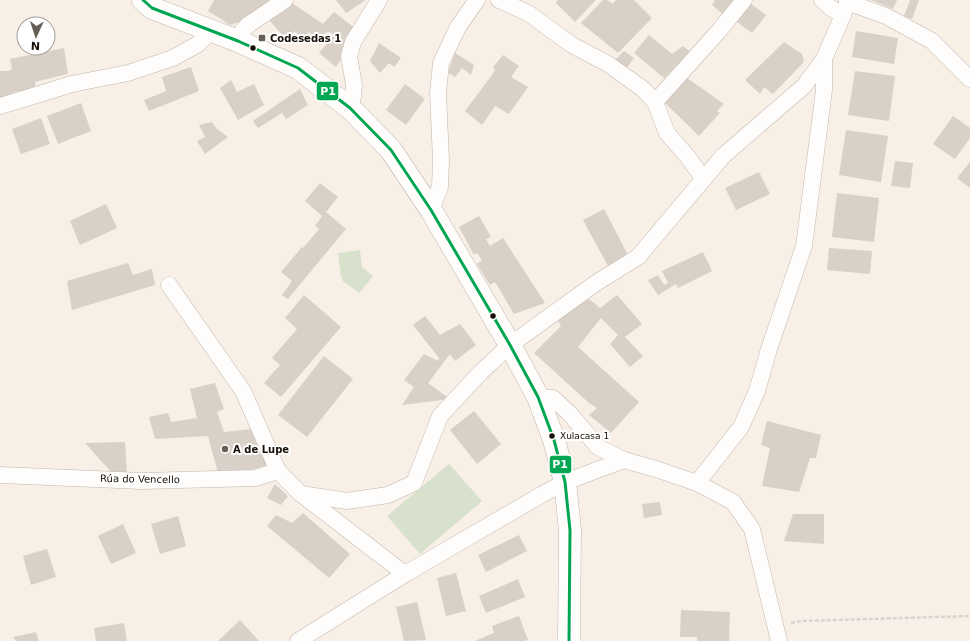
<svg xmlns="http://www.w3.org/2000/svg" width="970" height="641" font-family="'DejaVu Sans',sans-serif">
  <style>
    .green { fill: #d8e1cb }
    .building { fill: #d9d0c8 }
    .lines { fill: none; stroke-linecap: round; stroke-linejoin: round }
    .street-casing { stroke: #c0b7af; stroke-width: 17 }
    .secondary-casing { stroke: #c0b7af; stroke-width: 23 }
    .path { stroke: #d6d3d1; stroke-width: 2.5; stroke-dasharray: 4 2; stroke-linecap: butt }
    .street { stroke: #fefdfb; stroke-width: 16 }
    .secondary { stroke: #fefdfb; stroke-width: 22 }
    .bus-1-casing { stroke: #fff; stroke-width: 6 }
    .bus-1 { stroke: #00a651; stroke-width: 3 }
    .poi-dot { fill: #665d55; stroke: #fff; stroke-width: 1.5 }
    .bus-dot { fill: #170e06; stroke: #fff; stroke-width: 1.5 }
    .labels { text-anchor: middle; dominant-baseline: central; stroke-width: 4; stroke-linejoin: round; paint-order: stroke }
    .bus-label { font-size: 9px; fill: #170e06; stroke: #fff; text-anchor: start }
    .poi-label { font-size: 10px; font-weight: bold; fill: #170e06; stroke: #fff; text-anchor: start }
    .street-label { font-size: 10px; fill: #170e06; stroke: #fff }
    .line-badge { stroke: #fff; stroke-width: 1.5 }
    .badge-label { font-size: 11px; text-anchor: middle; font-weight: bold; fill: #fff }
  </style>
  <rect width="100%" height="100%" fill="#f8efe7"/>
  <g class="green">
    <polygon points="360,250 362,267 373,276 359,293 343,281 341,277 338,253"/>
    <polygon points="449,464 482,501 420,554 387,516"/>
  </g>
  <g class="building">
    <polygon points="214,0 268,0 272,4 243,21 230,25 208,11"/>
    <polygon points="336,0 366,0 346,13"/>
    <polygon points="558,0 596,0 575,22 556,3"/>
    <polygon points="603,0 607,0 613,4 616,0 634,0 652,18 618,53 581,23"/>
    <polygon points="715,0 733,0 737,4 726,17 712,5"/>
    <polygon points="871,0 897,0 893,9"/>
    <polygon points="910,0 919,0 912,19 904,16"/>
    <polygon points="747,1 766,15 752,33 733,19"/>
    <polygon points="292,3 323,24 334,12 356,29 351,44 336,67 319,53 334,35 328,31 318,40 309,32 303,41 295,31 286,39 268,19"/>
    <polygon points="856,31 898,38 894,64 852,57"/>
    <polygon points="649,35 672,54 683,46 690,52 664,78 634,53"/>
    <polygon points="784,42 802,54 804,62 773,94 764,87 760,94 745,80"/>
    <polygon points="379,43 401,58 394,67 389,63 380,73 370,61"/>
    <polygon points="64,48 68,74 35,82 36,91 18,96 17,91 0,98 0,71 8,71 12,69 10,59"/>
    <polygon points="624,51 634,58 626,69 614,61"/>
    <polygon points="455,53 474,65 471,75 462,68 455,77 448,72"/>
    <polygon points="503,55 519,66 511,77 528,87 509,114 495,106 482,125 465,111 495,71 493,67"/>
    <polygon points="191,67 199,91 149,111 144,100 166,91 162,77"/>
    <polygon points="855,71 895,76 889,121 848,115"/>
    <polygon points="687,78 724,104 717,111 720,113 699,136 665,103"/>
    <polygon points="231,80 237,92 254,84 264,105 238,120 220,88"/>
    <polygon points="405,84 425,99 406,125 386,110"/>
    <polygon points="300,89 308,105 286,119 282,113 258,128 253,121"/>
    <polygon points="81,103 91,131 58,144 47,116"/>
    <polygon points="953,116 970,128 970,138 955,159 933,144"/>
    <polygon points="41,118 50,144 21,154 12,129"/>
    <polygon points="212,122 217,129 228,137 205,154 197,141 205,137 199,125"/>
    <polygon points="846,130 888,136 881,182 839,175"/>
    <polygon points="895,161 913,163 910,188 891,186"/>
    <polygon points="970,162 970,188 957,178"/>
    <polygon points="759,172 770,194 736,210 725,188"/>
    <polygon points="320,183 338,197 326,212 346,229 288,299 282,295 292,281 281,272 302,247 303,248 319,229 315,226 322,216 305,201"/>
    <polygon points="837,193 879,198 874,242 832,237"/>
    <polygon points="106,204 117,228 80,245 70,221"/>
    <polygon points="604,209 629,257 609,268 583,220"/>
    <polygon points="479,216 491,237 486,239 490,246 503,238 545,303 514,314 495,282 490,285 477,264 482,260 477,253 474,255 459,227"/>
    <polygon points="829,248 872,251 870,274 827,270"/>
    <polygon points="703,252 712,271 678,288 676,284 658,295 648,280 658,275 664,285 668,283 662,271"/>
    <polygon points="128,263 133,275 152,269 155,285 72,310 67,281"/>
    <polygon points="304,295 341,327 281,397 264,383 280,365 272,358 297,329 285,318"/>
    <polygon points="617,295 642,324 625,337 643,356 630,367 610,344 618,335 601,318 578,347 639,402 611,433 589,415 597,408 589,403 534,353 561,326 557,319 589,299 600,308"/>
    <polygon points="425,316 440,335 460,324 476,345 455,361 450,354 428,383 450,399 402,405 414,387 404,380 424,354 438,361 439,358 413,325"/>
    <polygon points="324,356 353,379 307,437 278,415"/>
    <polygon points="215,383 224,409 217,412 224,432 252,429 256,443 262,442 267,465 237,474 218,473 208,436 155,439 149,417 168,413 171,422 197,418 190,389"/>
    <polygon points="474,411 501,444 477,464 450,430"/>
    <polygon points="767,421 821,435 816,458 810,458 799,492 762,486 770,448 761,445"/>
    <polygon points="125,442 127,474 112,473 85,443"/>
    <polygon points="275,484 288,496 281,505 267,498"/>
    <polygon points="660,502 662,515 644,518 642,504"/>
    <polygon points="303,513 350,554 329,578 267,526 276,515 292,523"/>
    <polygon points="793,514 824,514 824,544 784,541"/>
    <polygon points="178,516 186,546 160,554 151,524"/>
    <polygon points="123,524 136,553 111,564 98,536"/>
    <polygon points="519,535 527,551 486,572 478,555"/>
    <polygon points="47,549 56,577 31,585 23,556"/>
    <polygon points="456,573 466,611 446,616 437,578"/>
    <polygon points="518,579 525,597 486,613 479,596"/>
    <polygon points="417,602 426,640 404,641 396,607"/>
    <polygon points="681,610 730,612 729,641 697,641 697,637 680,637"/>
    <polygon points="519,616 528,640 524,641 475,641 494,633 492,626"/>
    <polygon points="240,620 259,641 218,641"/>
    <polygon points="124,623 127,641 96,641 94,628"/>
    <polygon points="36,632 39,641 16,641 13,637"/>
  </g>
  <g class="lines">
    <defs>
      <g id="street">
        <polyline points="499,0 528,13 572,45 608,64 643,89 655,102 667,133 687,156 703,178"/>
        <polyline points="822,0 831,8 843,15"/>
        <polyline points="847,2 886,16 932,41 970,79"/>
        <polyline points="238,41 243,30 248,25 285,0"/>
        <polyline points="655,102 718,32 744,0"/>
        <polyline points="0,106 72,84 128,73 173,58 198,44 211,31"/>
        <polyline points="350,108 353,97 354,85 349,56 353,42 379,0"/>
        <polyline points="431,210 440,187 441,160 438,93 441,63 458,27 477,0"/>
        <polyline points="169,285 243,391 278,471 301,494 405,574"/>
        <polyline points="538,397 553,398 570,414 598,447 624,460 656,469 697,483 733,502 752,529 779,641"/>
        <polyline points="0,475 142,481 255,478 278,471"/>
        <polyline points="697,483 741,427 757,391 769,349 804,246 824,90 824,59"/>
        <polyline points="301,494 347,501 388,495 414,483 440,416 481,372 510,345 596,283 638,257 723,156 804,86 824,59 843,15 848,0"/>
        <polyline points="298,641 405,574 541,495 565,482 624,460"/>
      </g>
      <polyline id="secondary" points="143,0 152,8 238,41 298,68 350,108 391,150 431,210 510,345 538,397 554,440 565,482 570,530 569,641"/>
    </defs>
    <use href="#street" class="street-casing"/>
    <use href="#secondary" class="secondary-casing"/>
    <polyline class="path" points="791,623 801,621 970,616"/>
    <use href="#street" class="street"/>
    <use href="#secondary" class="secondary"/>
    <defs>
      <polyline id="bus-1" points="143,0 152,8 238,41 298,68 350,108 391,150 431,210 510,345 538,397 554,440 565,482 570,530 569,641"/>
    </defs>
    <use href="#bus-1" class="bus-1-casing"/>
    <use href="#bus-1" class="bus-1"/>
  </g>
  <g class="poi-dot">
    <rect x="258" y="34" width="8" height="8" rx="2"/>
    <circle cx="225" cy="449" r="4"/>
  </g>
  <g class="bus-dot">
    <circle cx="253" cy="48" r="3.5"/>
    <circle cx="493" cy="316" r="3.5"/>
    <circle cx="552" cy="436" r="3.5"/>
  </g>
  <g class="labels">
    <g class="bus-label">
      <text x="560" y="436">Xulacasa 1</text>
    </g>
    <g class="poi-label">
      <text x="270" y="38">Codesedas 1</text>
      <text x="233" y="449">A de Lupe</text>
    </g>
    <g class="street-label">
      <text transform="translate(140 479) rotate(1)">Rúa do Vencello</text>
    </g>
  </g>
  <g class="line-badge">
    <rect x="316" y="81" width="23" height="20" rx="4" fill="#00a651"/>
    <rect x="549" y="455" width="23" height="19" rx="4" fill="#00a651"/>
  </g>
  <g class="badge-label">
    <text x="328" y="95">P1</text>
    <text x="560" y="468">P1</text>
  </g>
  <g transform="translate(36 36) rotate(183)"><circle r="19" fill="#ffffff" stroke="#a29f9b"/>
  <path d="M0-3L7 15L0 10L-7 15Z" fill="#665d55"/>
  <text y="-6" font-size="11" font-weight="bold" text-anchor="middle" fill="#170e06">N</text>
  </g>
</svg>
